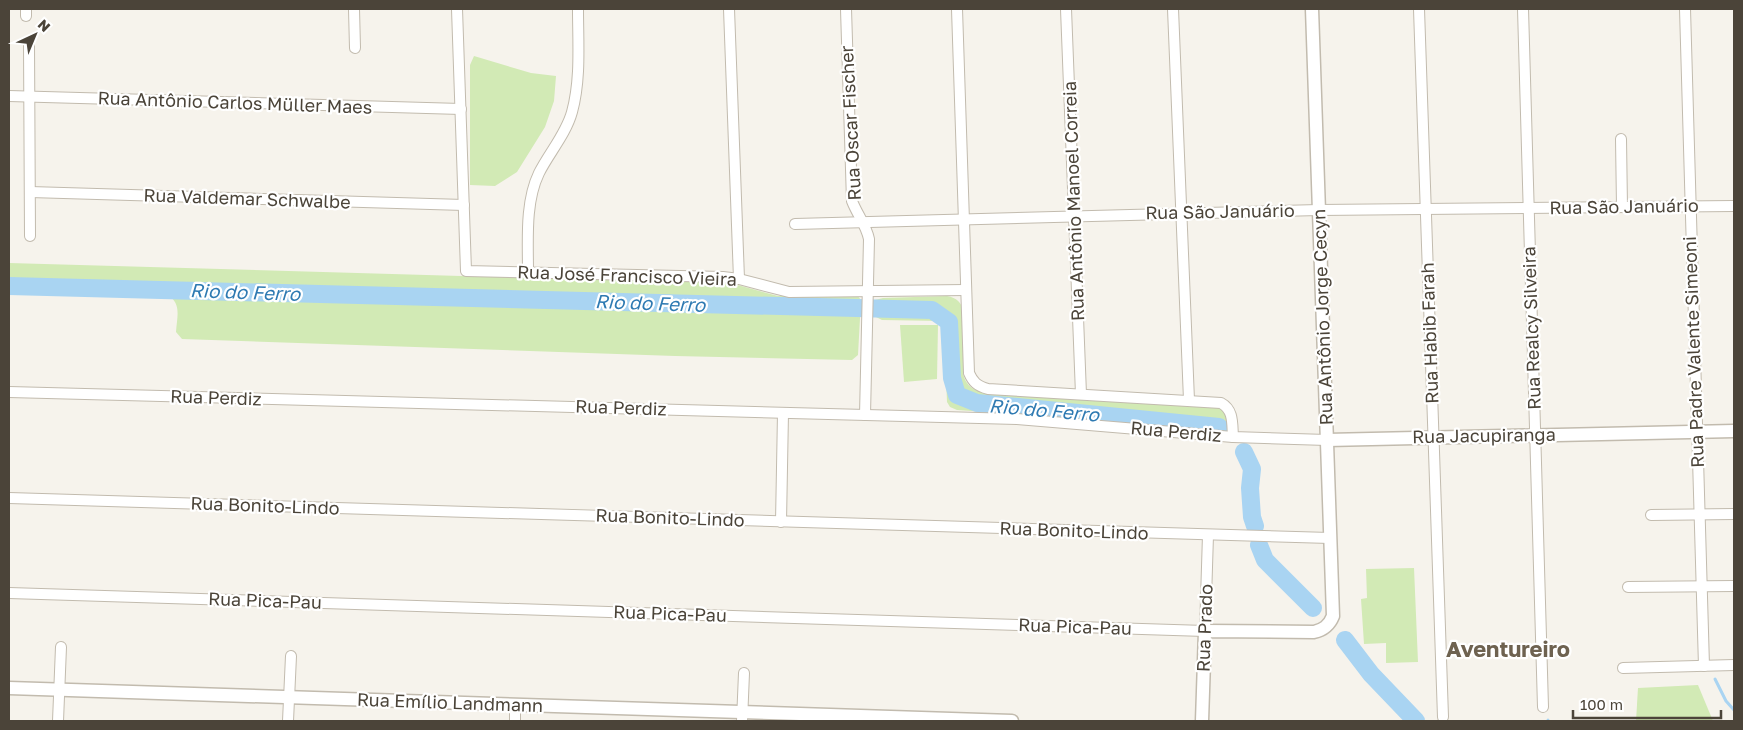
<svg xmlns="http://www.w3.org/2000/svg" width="1743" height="730" font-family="'Golos Text',sans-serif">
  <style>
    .green { fill: #d2eab5 }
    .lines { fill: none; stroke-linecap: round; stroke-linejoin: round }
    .stream { stroke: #a9d4f2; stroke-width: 3 }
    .river { stroke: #a9d4f2; stroke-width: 18 }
    .minor-casing { stroke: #c2bbae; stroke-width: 12 }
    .tertiary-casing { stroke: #c2bbae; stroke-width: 15 }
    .minor { stroke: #fff; stroke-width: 10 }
    .tertiary { stroke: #fff; stroke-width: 12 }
    .labels { text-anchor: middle; stroke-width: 4.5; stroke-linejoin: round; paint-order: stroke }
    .street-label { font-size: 18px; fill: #4b4439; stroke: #fff }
    .water-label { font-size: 19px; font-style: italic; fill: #2e7ab2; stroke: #fff }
    .district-label { font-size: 22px; font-weight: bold; fill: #6e6250; stroke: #fff }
  </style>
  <rect width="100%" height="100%" fill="#f6f3ec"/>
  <!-- green -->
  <g class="green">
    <path d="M 474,56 L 531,73 L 556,76 L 554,101 L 545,127 L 517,172 L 495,186 L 470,185 L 470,65 Z"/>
    <path d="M 9,263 L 461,276 L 723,281 L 778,296 L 857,295 L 861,300 L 858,355 L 852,360 L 675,356 L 182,339 L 176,332 C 177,316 182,304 167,294 L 9,289 Z"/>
    <path d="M 947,296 C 957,298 961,302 964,312 L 963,374 C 966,384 970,388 980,392 L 1221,407 L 1227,413 L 1228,426 L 1224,429 L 957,410 L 950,407 L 947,402 L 944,323 L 941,321 L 882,320 L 874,316 L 872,308 L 875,300 L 883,298 Z"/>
    <path d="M 900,325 L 938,325 L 937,379 L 904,382 Z"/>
    <path d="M 1414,568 L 1418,662 L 1386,663 L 1386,643 L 1364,644 L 1361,599 L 1367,598 L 1366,569 Z"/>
    <path d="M 1698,685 L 1713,721 L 1636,721 L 1638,688 Z"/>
  </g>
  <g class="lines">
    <!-- stream -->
    <g class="stream">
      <path d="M 1715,679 L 1726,701 L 1734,710"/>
      <path d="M 1548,721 L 1548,720"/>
    </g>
    <!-- river -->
    <g class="river">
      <path d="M 9,286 L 932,310 L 949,322 L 952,378 L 957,395 L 977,403 L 1219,427"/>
      <path d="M 1244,452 L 1252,469 L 1250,488 L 1252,517 L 1255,526"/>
      <path d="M 1259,545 L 1265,560 L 1313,608"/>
      <path d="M 1345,640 L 1371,674 L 1416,721"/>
    </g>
    <!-- minor casing -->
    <g class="minor-casing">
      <g id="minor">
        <path d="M 354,9 L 355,48"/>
        <path d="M 457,9 L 466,271 L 723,277 L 739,279 L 789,292 L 966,290"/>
        <path d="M 729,9 L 739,279"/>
        <path d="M 846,9 L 852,201 C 857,214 866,225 869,239 L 865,415"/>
        <path d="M 957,9 L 969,373 C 973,382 977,386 988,389 L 1221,403 C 1234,410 1232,424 1233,437"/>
        <path d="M 1066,9 L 1081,394"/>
        <path d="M 1173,9 L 1189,400"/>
        <path d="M 1419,9 L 1443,717"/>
        <path d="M 1523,9 L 1543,707"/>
        <path d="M 1685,9 L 1704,666"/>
        <path d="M 26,16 L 26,9"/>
        <path d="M 29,44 L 30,236"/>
        <path d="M 9,96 L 461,109"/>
        <path d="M 1621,139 L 1622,207"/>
        <path d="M 30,192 L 464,205"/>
        <path d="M 795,224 L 1319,210 L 1734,206"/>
        <path d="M 528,272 C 528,240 525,202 539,173 C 549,153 566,134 572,112 C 581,79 578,43 578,9"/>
        <path d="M 9,392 L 1017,419 L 1233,437 L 1327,440"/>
        <path d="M 9,498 L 1330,538"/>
        <path d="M 1651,515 L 1734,514"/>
        <path d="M 781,522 L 783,413"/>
        <path d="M 1628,587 L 1734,586"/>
        <path d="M 9,593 L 1205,631 L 1208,535"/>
        <path d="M 1623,668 L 1734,665"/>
        <path d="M 58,721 L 61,647"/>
        <path d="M 288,721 L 291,656"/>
        <path d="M 515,721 L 515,705"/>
        <path d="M 742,721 L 744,673"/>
      </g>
    </g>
    <!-- tertiary casing -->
    <g class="tertiary-casing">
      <g id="tertiary">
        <path d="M 1327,440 L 1734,431"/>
        <path d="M 9,688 L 1012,721"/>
        <path d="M 1202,721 L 1205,631 L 1314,632 C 1323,630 1329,626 1333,616 L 1312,9"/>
      </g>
    </g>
    <!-- minor -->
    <use href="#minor" class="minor"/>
    <!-- tertiary -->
    <use href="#tertiary" class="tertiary"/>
  </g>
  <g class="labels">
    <!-- street labels -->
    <g class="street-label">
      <text transform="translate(235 103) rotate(2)" y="6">Rua Antônio Carlos Müller Maes</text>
      <text transform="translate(851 123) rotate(-93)" y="6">Rua Oscar Fischer</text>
      <text transform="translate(247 199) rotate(2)" y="6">Rua Valdemar Schwalbe</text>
      <text transform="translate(1074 201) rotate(-92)" y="6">Rua Antônio Manoel Correia</text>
      <text transform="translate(1624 207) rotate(-1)" y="6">Rua São Januário</text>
      <text transform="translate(1220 212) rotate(-1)" y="6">Rua São Januário</text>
      <text transform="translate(627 276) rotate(2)" y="6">Rua José Francisco Vieira</text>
      <text transform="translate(1323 317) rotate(-92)" y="6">Rua Antônio Jorge Cecyn</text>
      <text transform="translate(1532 328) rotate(-92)" y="6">Rua Realcy Silveira</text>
      <text transform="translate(1430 333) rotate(-92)" y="6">Rua Habib Farah</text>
      <text transform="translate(1694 352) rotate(-92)" y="6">Rua Padre Valente Simeoni</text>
      <text transform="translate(216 398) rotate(2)" y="6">Rua Perdiz</text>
      <text transform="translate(621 408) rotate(2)" y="6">Rua Perdiz</text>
      <text transform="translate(1176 432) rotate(5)" y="6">Rua Perdiz</text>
      <text transform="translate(1484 436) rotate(-1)" y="6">Rua Jacupiranga</text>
      <text transform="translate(265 506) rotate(2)" y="6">Rua Bonito-Lindo</text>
      <text transform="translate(670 518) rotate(2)" y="6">Rua Bonito-Lindo</text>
      <text transform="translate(1074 531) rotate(2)" y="6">Rua Bonito-Lindo</text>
      <text transform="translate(265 601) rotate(2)" y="6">Rua Pica-Pau</text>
      <text transform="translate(670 614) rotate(2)" y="6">Rua Pica-Pau</text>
      <text transform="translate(1075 627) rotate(2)" y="6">Rua Pica-Pau</text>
      <text transform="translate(1205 628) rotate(-88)" y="6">Rua Prado</text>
      <text transform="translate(450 703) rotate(2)" y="6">Rua Emílio Landmann</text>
    </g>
    <!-- water labels -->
    <g class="water-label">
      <text transform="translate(245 292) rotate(2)" y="7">Rio do Ferro</text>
      <text transform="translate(650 303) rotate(2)" y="7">Rio do Ferro</text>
      <text transform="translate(1044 410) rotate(5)" y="7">Rio do Ferro</text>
    </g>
    <!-- district labels -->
    <g class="district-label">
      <text x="1508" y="657">Aventureiro</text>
    </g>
  </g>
  <!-- border -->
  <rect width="1743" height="730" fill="none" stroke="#4b4439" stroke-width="20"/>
  <!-- north arrow -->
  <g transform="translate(35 35) rotate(44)" stroke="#ffffff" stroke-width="4" paint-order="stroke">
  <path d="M0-4L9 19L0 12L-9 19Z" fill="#4b4439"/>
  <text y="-8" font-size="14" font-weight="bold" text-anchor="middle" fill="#4b4439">N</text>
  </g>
  <!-- scale -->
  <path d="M1573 710v8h148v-8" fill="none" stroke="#4b4439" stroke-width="2.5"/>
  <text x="1580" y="710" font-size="15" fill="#4b4439" stroke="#ffffff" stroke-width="4" paint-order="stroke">100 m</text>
</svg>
